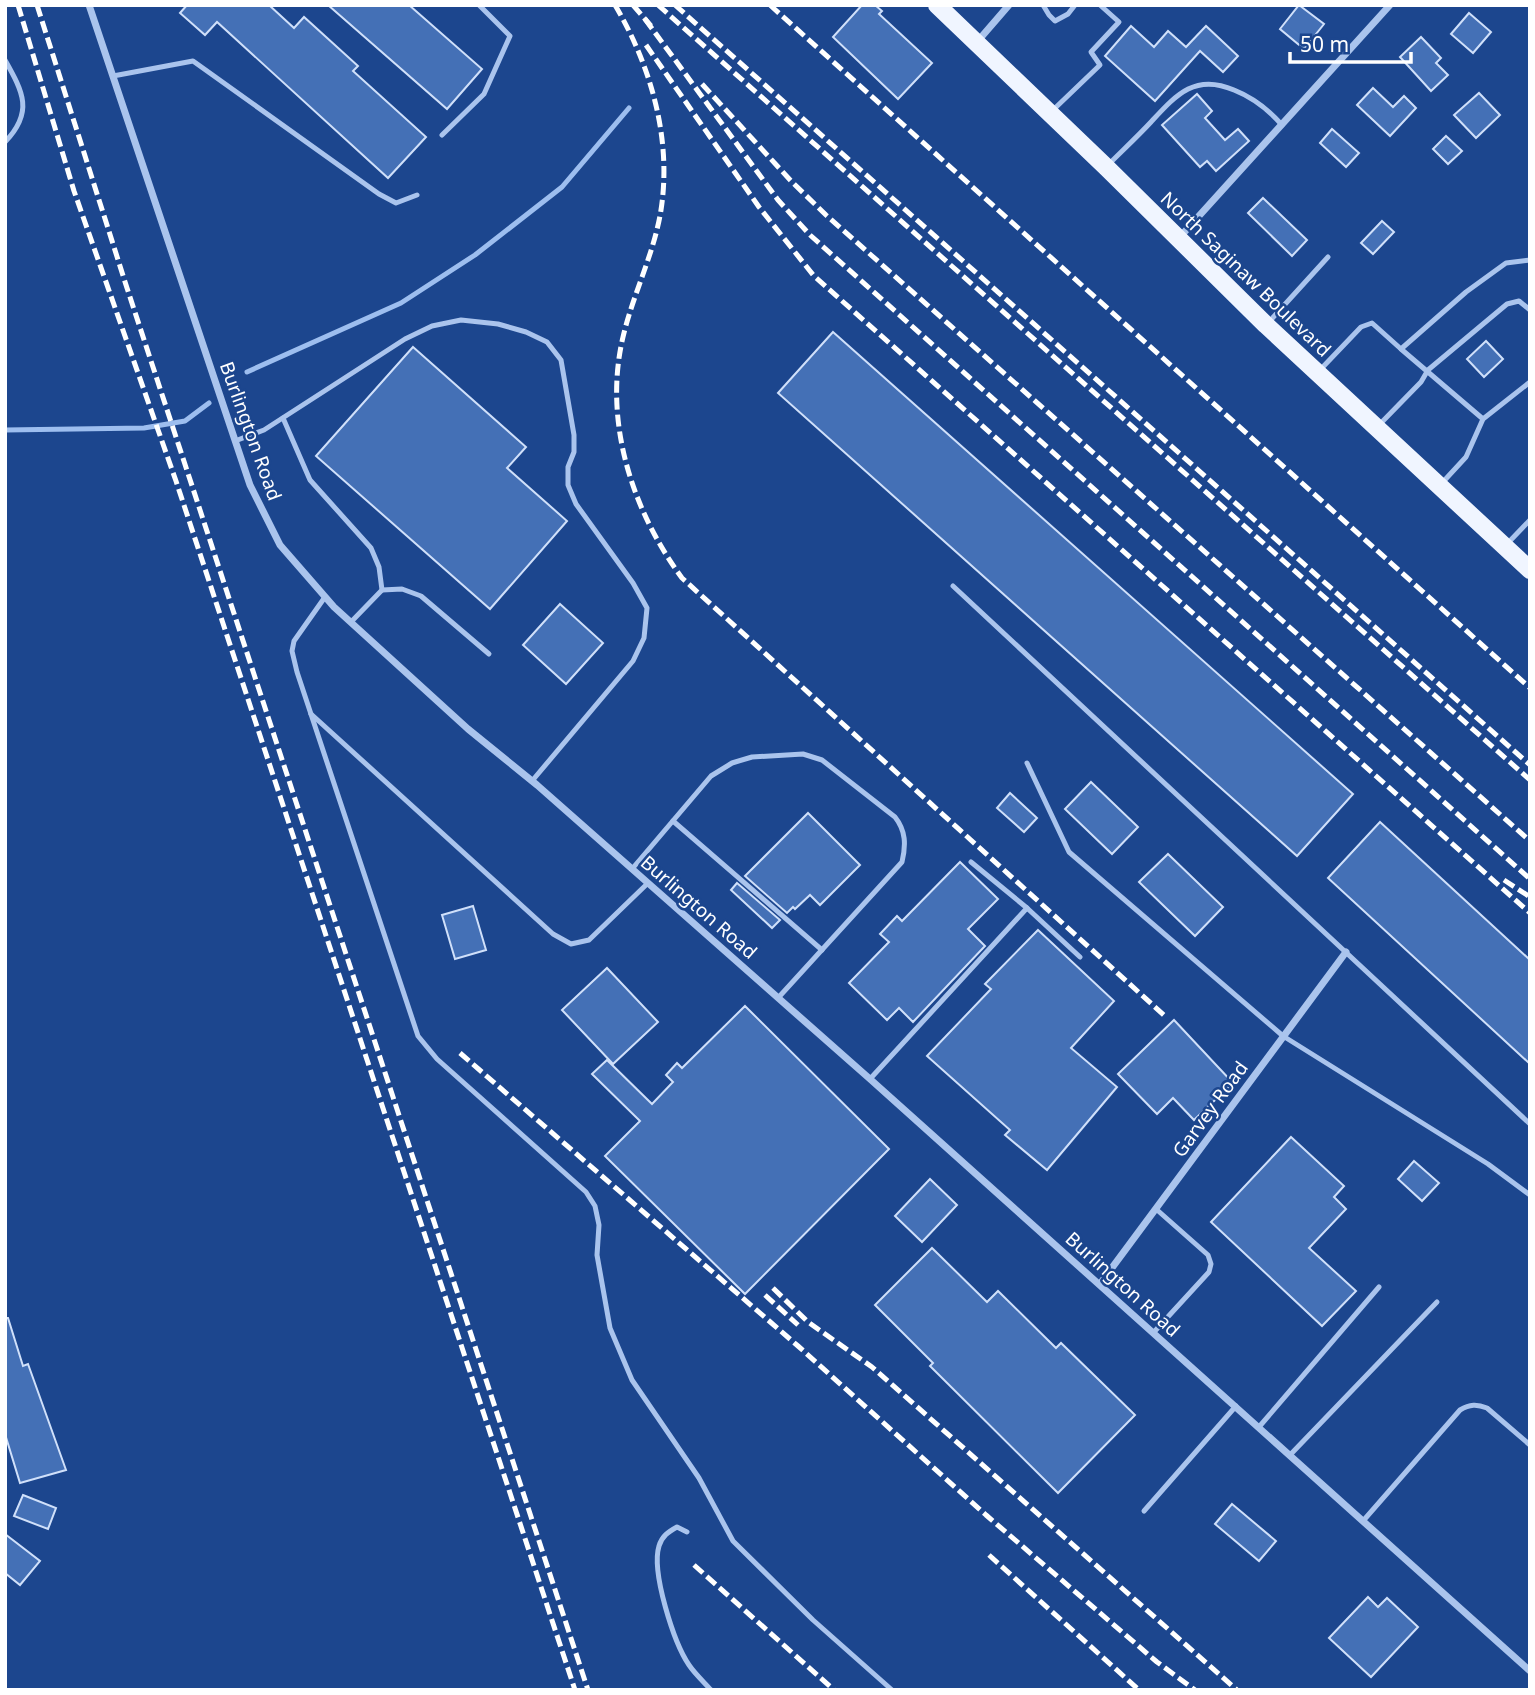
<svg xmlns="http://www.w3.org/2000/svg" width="1535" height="1695" font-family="'Noto Sans',sans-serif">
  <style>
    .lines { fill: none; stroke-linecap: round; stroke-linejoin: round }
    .stream { stroke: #9dbeef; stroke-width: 5 }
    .building { fill: #4470b6; stroke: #d0e0fa; stroke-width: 2 }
    .lane { stroke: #aac4ed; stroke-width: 5 }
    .street { stroke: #aac4ed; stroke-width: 7 }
    .primary { stroke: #f0f5ff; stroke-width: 18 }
    .rail { stroke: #fff; stroke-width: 5; stroke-dasharray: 12 5; stroke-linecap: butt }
    .labels { text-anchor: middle; stroke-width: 5; stroke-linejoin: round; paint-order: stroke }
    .street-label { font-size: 19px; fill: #fff; stroke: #1c468e }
  </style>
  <rect width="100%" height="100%" fill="#1c468e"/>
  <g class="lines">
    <!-- stream -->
    <g class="stream">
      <path d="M 247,372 L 401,303 L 475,255 L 562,187 L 629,108"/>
      <path d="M 5,430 L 144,428 L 185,421 L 209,403"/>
    </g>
  </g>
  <!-- building -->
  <g class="building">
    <path d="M 187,5 L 269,5 L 294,28 L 304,17 L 358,66 L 353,71 L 426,137 L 388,178 L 217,22 L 205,35 L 180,13 Z"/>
    <path d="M 328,5 L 409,5 L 482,69 L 447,109 Z"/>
    <path d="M 862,5 L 875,5 L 882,11 L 879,14 L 932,63 L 898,99 L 833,37 Z"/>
    <path d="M 1299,5 L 1324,24 L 1304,49 L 1280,29 Z"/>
    <path d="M 1469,13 L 1491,32 L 1473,53 L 1451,34 Z"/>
    <path d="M 1131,26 L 1154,47 L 1168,31 L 1186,47 L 1206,26 L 1238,56 L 1223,72 L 1200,51 L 1155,101 L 1105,56 Z"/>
    <path d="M 1421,37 L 1441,58 L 1436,63 L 1448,75 L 1431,91 L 1400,57 Z"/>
    <path d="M 1373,88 L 1393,107 L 1404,96 L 1416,108 L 1390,136 L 1357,105 Z"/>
    <path d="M 1479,93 L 1500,115 L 1476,138 L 1454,115 Z"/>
    <path d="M 1197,94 L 1212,111 L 1205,118 L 1225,140 L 1238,129 L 1249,141 L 1216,171 L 1207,161 L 1200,167 L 1162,125 Z"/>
    <path d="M 1332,129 L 1359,153 L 1346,167 L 1320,143 Z"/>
    <path d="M 1446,136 L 1462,151 L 1448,164 L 1433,149 Z"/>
    <path d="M 1263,198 L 1307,240 L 1292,256 L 1248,213 Z"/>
    <path d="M 1382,221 L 1394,232 L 1373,254 L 1361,243 Z"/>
    <path d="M 833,332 L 1353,794 L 1297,856 L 778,393 Z"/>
    <path d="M 1486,341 L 1503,359 L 1484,377 L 1467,359 Z"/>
    <path d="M 413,347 L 526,447 L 507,468 L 567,521 L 490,609 L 316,456 Z"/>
    <path d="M 560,604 L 603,643 L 566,684 L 523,645 Z"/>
    <path d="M 1091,782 L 1138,827 L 1112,854 L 1065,809 Z"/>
    <path d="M 1010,793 L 1037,818 L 1024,832 L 997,808 Z"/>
    <path d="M 808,813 L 860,865 L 820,905 L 810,895 L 795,909 L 793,907 L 787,913 L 745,876 Z"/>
    <path d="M 1380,822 L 1530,960 L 1530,1064 L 1328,878 Z"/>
    <path d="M 1168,854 L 1223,907 L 1195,936 L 1139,882 Z"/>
    <path d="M 960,862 L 998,899 L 968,929 L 985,946 L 913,1022 L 899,1008 L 887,1020 L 849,983 L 889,942 L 880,934 L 897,916 L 902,921 Z"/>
    <path d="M 737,883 L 780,920 L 772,928 L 731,890 Z"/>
    <path d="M 473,906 L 486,950 L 455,959 L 442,915 Z"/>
    <path d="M 1038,930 L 1114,1001 L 1071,1048 L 1117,1087 L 1047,1170 L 1005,1135 L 1010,1130 L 927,1056 L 991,989 L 985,984 Z"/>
    <path d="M 607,968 L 658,1022 L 613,1064 L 562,1010 Z"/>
    <path d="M 745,1006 L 889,1149 L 745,1294 L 605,1156 L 640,1121 L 592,1074 L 607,1060 L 652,1104 L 673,1082 L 666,1075 L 677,1063 L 682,1068 Z"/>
    <path d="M 1174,1020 L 1233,1083 L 1194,1120 L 1173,1098 L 1157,1114 L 1118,1074 Z"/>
    <path d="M 1291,1137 L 1344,1186 L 1334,1197 L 1346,1209 L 1309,1248 L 1356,1291 L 1322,1326 L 1211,1222 Z"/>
    <path d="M 1414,1161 L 1439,1183 L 1422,1201 L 1398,1179 Z"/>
    <path d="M 930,1179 L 957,1205 L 922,1242 L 895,1216 Z"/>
    <path d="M 932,1248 L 987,1302 L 998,1291 L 1056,1348 L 1061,1343 L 1135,1415 L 1058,1493 L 930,1366 L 933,1363 L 875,1305 Z"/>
    <path d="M 5,1318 L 8,1318 L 23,1366 L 28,1364 L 66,1470 L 20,1483 L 5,1434 Z"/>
    <path d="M 23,1495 L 56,1508 L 48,1529 L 14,1516 Z"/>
    <path d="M 1232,1504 L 1276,1541 L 1259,1561 L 1215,1524 Z"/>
    <path d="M 5,1534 L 40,1561 L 20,1585 L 5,1573 Z"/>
    <path d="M 1368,1597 L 1378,1607 L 1387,1598 L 1418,1627 L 1371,1677 L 1329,1638 Z"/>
  </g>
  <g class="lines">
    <!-- lane -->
    <g class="lane">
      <path d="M 1043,5 L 1049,15 L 1055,21 L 1068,14 L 1075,5"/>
      <path d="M 5,60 C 23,92 34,112 5,142"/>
      <path d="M 113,76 L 193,61 L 379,194 L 396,203 L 417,195"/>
      <path d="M 1052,111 L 1100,65 L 1091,52 L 1119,22 L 1100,5"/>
      <path d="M 442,135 L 484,94 L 510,36 L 479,5"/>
      <path d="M 1109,164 C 1123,150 1138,136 1151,122 C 1176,95 1195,73 1234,90 C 1254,98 1268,109 1282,125"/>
      <path d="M 1268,323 L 1328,257"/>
      <path d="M 1401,349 L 1483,419"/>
      <path d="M 1319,371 L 1361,327 L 1372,323 L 1401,349 L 1466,292 L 1506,263 L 1530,260"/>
      <path d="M 283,418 L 310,480 L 371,548 L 379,567 L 382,590 L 351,622"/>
      <path d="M 1379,425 L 1421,382 L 1428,370 L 1507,304 L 1519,301 L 1530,310"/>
      <path d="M 235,441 L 264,430 L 405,339 L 432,326 L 461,320 L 498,324 L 526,332 L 547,342 L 561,360 L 574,435 L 574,452 L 568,467 L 568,485 L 576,504 L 633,583 L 647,608 L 644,638 L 633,661 L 532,781"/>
      <path d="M 1442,483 L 1466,457 L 1483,419 L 1530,382"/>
      <path d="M 1506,545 L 1530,520"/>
      <path d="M 953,586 L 1530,1124"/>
      <path d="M 382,590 L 402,589 L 421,596 L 489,654"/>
      <path d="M 325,597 L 294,641 L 292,651 L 297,672 L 418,1036 L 437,1059 L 586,1192 L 595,1206 L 599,1225 L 597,1255 L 610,1328 L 632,1380 L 699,1478 L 733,1541 L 813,1620 L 892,1690"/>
      <path d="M 311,714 L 553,934 L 571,944 L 589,940 L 648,883"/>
      <path d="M 1027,763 L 1069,852 L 1283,1036 L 1488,1164 L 1530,1195"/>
      <path d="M 673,821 L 822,950"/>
      <path d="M 971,862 L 1027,908"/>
      <path d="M 632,869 L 711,776 L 732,763 L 752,757 L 803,754 L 822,760 L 895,817 C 906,831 906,845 902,862 L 778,998"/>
      <path d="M 870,1079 L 1027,908 L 1080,957"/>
      <path d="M 1154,1332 L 1209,1272 L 1211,1264 L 1208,1255 L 1156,1209"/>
      <path d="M 1259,1427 L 1379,1287"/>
      <path d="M 1290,1455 L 1437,1302"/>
      <path d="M 1144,1511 L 1236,1406"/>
      <path d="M 1363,1521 L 1460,1410 C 1470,1404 1477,1404 1487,1408 L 1530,1445"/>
      <path d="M 687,1532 L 677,1527 C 668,1532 662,1536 659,1546 C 651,1572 674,1643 689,1665 C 695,1674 704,1682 711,1690"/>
    </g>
    <!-- street -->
    <g class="street">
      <path d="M 89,5 L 250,485 L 280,545 L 334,607 L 468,729 L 537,785 L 870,1079 L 1530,1671"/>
      <path d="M 977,42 L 1009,5"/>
      <path d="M 1179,238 L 1390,5"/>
      <path d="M 1100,1284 L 1346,952"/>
    </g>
    <!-- primary -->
    <path class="primary" d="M 937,5 L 1106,167 L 1266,325 L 1530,570"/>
    <!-- rail -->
    <g class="rail">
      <path d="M 18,5 L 74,191 L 176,481 L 575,1690"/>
      <path d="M 37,5 L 127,288 L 588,1690"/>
      <path d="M 615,5 C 651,66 672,139 661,210 C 654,254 633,294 623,337 C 603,421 632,510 682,578 L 1166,1017"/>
      <path d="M 633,5 L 651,26"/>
      <path d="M 658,5 L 1530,780"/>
      <path d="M 675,5 L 1530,765"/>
      <path d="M 770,5 L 1530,688"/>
      <path d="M 645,19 L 778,200 L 810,235 L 1530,879"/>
      <path d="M 646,45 L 759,207 L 814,276 L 1530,913"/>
      <path d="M 702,84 L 792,182 L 826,215 L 1530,841"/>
      <path d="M 1504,880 L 1530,897"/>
      <path d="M 460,1053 L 798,1346 L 986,1515 L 1157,1662 L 1195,1690"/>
      <path d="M 773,1288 L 808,1322 L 872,1367 L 1237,1690"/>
      <path d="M 765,1295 L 798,1325"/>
      <path d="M 989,1555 L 1139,1690"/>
      <path d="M 694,1565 L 834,1690"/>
    </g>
  </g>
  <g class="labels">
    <!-- street labels -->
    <g class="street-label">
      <text transform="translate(1246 274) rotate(44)" y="7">North Saginaw Boulevard</text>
      <text transform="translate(251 431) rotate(70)" y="7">Burlington Road</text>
      <text transform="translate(699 907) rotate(41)" y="7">Burlington Road</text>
      <text transform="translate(1210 1109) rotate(-54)" y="7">Garvey Road</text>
      <text transform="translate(1123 1284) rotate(42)" y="7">Burlington Road</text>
    </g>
  </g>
  <!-- border -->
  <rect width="1535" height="1695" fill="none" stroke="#ffffff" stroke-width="14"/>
  <!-- scale -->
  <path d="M1290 52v10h121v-10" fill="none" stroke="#ffffff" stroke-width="3.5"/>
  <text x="1300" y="52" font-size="21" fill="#ffffff" stroke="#1c468e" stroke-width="5" paint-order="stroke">50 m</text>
</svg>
